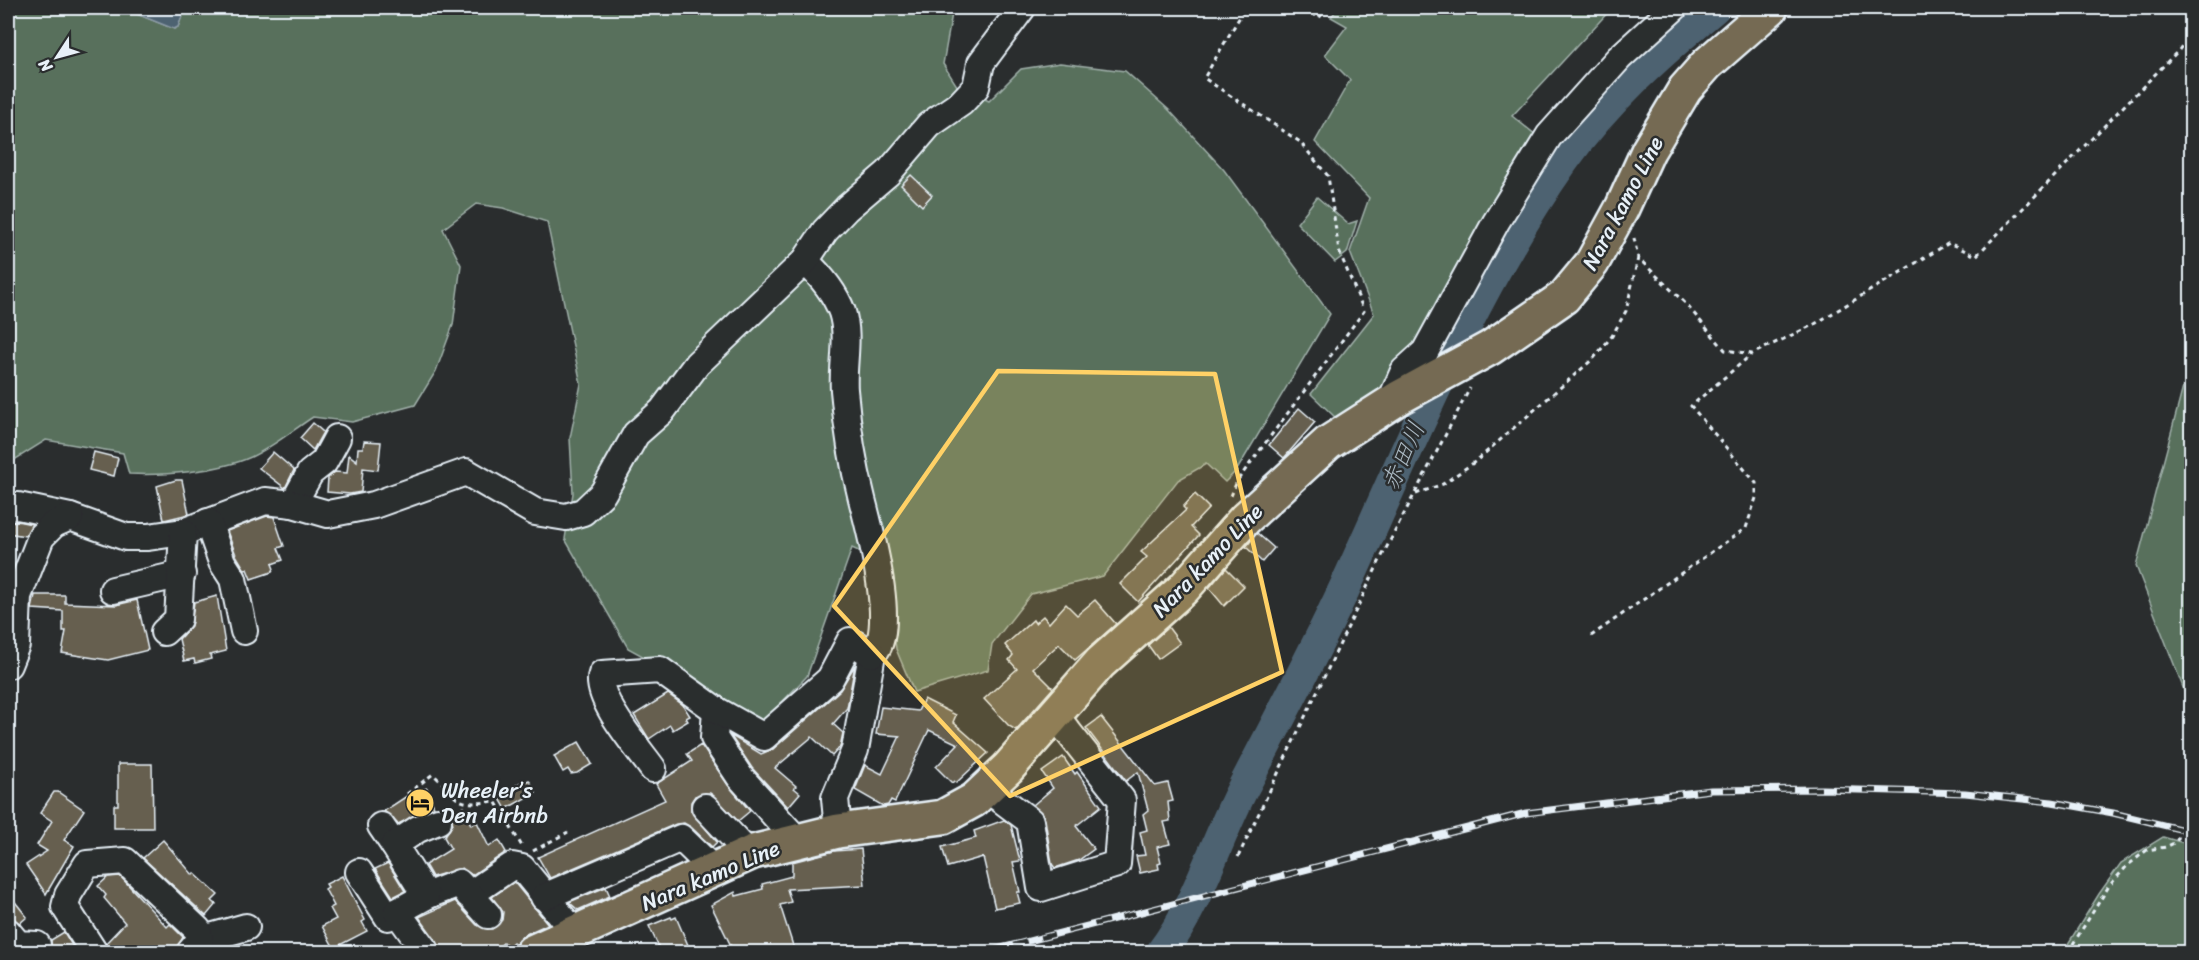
<svg xmlns="http://www.w3.org/2000/svg" width="2199" height="960" font-family="Sriracha,'Klee One',sans-serif">
  <style>
    .green { fill: #58705c; stroke: #a0b0aa; stroke-width: 1.5 }
    .water { fill: #4e6271; stroke: #8c9ba7; stroke-width: 1.5 }
    .lines { fill: none; stroke-linecap: round; stroke-linejoin: round }
    .river { stroke: #4e6271; stroke-width: 32 }
    .building { fill: #665f4f; stroke: #e8f1f8; stroke-width: 1.5 }
    .minor-casing { stroke: #e8f1f8; stroke-width: 30 }
    .major-casing { stroke: #e8f1f8; stroke-width: 38 }
    .path { stroke: #e8f1f8; stroke-width: 3; stroke-dasharray: 4.5 4.5; stroke-linecap: butt }
    .minor { stroke: #2a2d2e; stroke-width: 26 }
    .major { stroke: #746b52; stroke-width: 33 }
    .rail-casing { stroke: #e8f1f8; stroke-width: 7 }
    .rail { stroke: #2a2d2e; stroke-width: 4.5; stroke-dasharray: 14; stroke-linecap: butt }
    .marked { fill: #ffd166; fill-opacity: 0.2; stroke: #ffd166; stroke-width: 4.5; stroke-linejoin: round }
    .labels { text-anchor: middle; stroke-width: 5; stroke-linejoin: round; paint-order: stroke }
    .street-label { font-size: 22px; fill: #e8f1f8; stroke: #2a2d2e }
    .poi-label { font-size: 22px; fill: #e8f1f8; stroke: #2a2d2e; text-anchor: start }
    .water-label { font-size: 24px; font-style: italic; fill: #aab8c2; stroke: #2a2d2e }
  </style>
  <rect width="100%" height="100%" fill="#2a2d2e"/>
  <filter id="ink" filterUnits="userSpaceOnUse"><feTurbulence type="fractalNoise" baseFrequency=".0167" numOctaves="2"/><feDisplacementMap in="SourceGraphic" scale="12" xChannelSelector="R" yChannelSelector="G"/><feConvolveMatrix kernelMatrix="1 2 1 2 8 2 1 2 1" color-interpolation-filters="sRGB"/></filter>
  <g filter="url(#ink)">
    <!-- green -->
    <g class="green">
      <path d="M 8,8 L 122,8 L 174,29 L 178,27 L 185,8 L 953,8 L 943,64 L 957,86 L 967,90 L 570,512 L 573,493 L 570,438 L 581,384 L 547,222 L 503,208 L 476,204 L 443,229 L 461,265 L 453,325 L 436,371 L 415,405 L 352,422 L 313,417 C 293,430 273,447 251,457 C 220,471 163,476 129,474 L 123,453 L 46,440 L 8,464 Z"/>
      <path d="M 1338,8 L 1612,8 L 1512,116 L 1546,143 L 1416,372 L 1337,419 L 1311,394 L 1374,314 L 1350,252 L 1369,198 L 1315,142 L 1350,80 L 1325,55 L 1347,26 L 1331,17 Z"/>
      <path d="M 1060,63 L 1125,71 L 1169,110 L 1224,170 L 1330,314 L 1237,470 L 1225,482 L 1206,464 L 1178,480 L 1103,576 L 1031,594 L 992,644 L 988,670 L 914,692 L 896,649 L 885,563 L 852,548 L 807,676 L 763,722 L 628,648 L 565,539 L 568,520 L 624,468 L 701,368 L 976,95 L 989,101 L 1021,69 Z"/>
      <path d="M 1317,197 L 1348,224 L 1357,221 L 1347,253 L 1335,262 L 1297,223 Z"/>
      <path d="M 2191,357 L 2191,708 L 2136,566 Z"/>
      <path d="M 2163,837 L 2191,845 L 2191,952 L 2063,952 L 2099,894 L 2121,863 Z"/>
    </g>
    <!-- water -->
    <path class="water" d="M 122,8 L 185,8 L 178,27 L 174,29 Z"/>
    <g class="lines">
      <!-- river -->
      <path class="river" d="M 1162,952 C 1197,906 1216,840 1243,788 C 1278,721 1314,654 1346,585 C 1412,441 1471,292 1563,161 C 1605,102 1659,54 1714,8"/>
    </g>
    <!-- building -->
    <g class="building">
      <path d="M 911,175 L 932,195 L 922,206 L 901,185 Z"/>
      <path d="M 1299,408 L 1315,422 L 1284,458 L 1269,445 Z"/>
      <path d="M 313,423 L 323,432 L 313,450 L 300,438 Z"/>
      <path d="M 364,441 L 381,442 L 378,470 L 363,468 L 361,492 L 350,494 L 327,492 L 328,478 L 335,472 L 347,473 L 349,455 L 357,461 L 358,448 L 363,448 Z"/>
      <path d="M 94,452 L 118,458 L 114,476 L 89,470 Z"/>
      <path d="M 273,452 L 294,470 L 285,488 L 259,468 Z"/>
      <path d="M 176,480 L 182,480 L 189,514 L 164,520 L 157,486 Z"/>
      <path d="M 1195,494 L 1209,508 L 1191,527 L 1199,535 L 1138,602 L 1120,584 L 1147,557 L 1141,552 L 1186,510 L 1183,507 Z"/>
      <path d="M 267,516 L 274,517 L 284,546 L 278,548 L 283,560 L 272,564 L 274,569 L 272,572 L 251,579 L 247,569 L 245,570 L 236,555 L 227,531 Z"/>
      <path d="M 17,521 L 32,524 L 25,536 L 8,533 L 8,522 Z"/>
      <path d="M 1257,533 L 1274,548 L 1262,562 L 1246,547 Z"/>
      <path d="M 1226,568 L 1244,586 L 1224,606 L 1209,588 Z"/>
      <path d="M 35,595 L 65,595 L 65,603 L 116,605 L 137,600 L 148,650 L 108,660 L 62,653 L 66,631 L 63,631 L 63,611 L 32,609 Z"/>
      <path d="M 217,596 L 226,651 L 210,655 L 211,659 L 195,663 L 194,659 L 184,661 L 179,639 L 191,626 L 194,602 Z"/>
      <path d="M 1095,600 L 1116,624 L 1075,660 L 1059,644 L 1033,668 L 1053,688 L 1016,730 L 1009,726 L 984,699 L 1017,669 L 1009,660 L 1013,655 L 1005,645 L 1033,620 L 1035,623 L 1043,616 L 1049,623 L 1066,604 L 1077,615 Z"/>
      <path d="M 1168,627 L 1180,643 L 1158,659 L 1148,645 Z"/>
      <path d="M 855,665 L 847,708 L 833,724 L 843,733 L 840,747 L 832,756 L 812,737 L 775,768 L 796,786 L 794,788 L 800,793 L 788,807 L 752,768 L 730,735 L 761,754 L 773,749 L 840,690 Z"/>
      <path d="M 668,694 L 683,705 L 690,716 L 686,718 L 688,721 L 673,730 L 670,725 L 649,739 L 634,715 Z"/>
      <path d="M 924,699 L 956,715 L 953,722 L 988,753 L 956,783 L 954,781 L 952,783 L 936,767 L 958,744 L 929,730 L 895,802 L 891,800 L 888,805 L 883,806 L 855,790 L 865,765 L 882,774 L 900,736 L 876,734 L 881,707 L 918,711 Z"/>
      <path d="M 1101,717 L 1155,786 L 1168,783 L 1173,801 L 1168,802 L 1170,821 L 1164,822 L 1170,844 L 1157,847 L 1161,863 L 1158,864 L 1159,869 L 1140,873 L 1136,856 L 1145,855 L 1140,832 L 1147,830 L 1143,814 L 1148,810 L 1138,772 L 1126,781 L 1086,728 Z"/>
      <path d="M 579,742 L 592,764 L 577,773 L 571,774 L 568,769 L 563,772 L 554,756 Z"/>
      <path d="M 701,745 L 728,785 L 750,811 L 738,821 L 710,793 L 695,796 L 691,802 L 691,811 L 717,842 L 712,847 L 691,827 L 684,823 L 676,824 L 550,878 L 538,857 L 665,800 L 656,784 L 692,761 L 687,754 Z"/>
      <path d="M 1063,757 L 1075,774 L 1077,772 L 1101,806 L 1076,826 L 1094,849 L 1079,860 L 1055,868 L 1052,864 L 1045,819 L 1033,805 L 1053,788 L 1042,772 Z"/>
      <path d="M 118,764 L 152,764 L 153,828 L 114,828 L 114,805 L 118,805 Z"/>
      <path d="M 529,780 L 536,792 L 506,809 L 499,797 L 522,781 L 523,783 Z"/>
      <path d="M 427,788 L 434,807 L 398,824 L 384,811 L 407,796 Z"/>
      <path d="M 54,792 L 58,792 L 84,810 L 64,840 L 74,846 L 46,894 L 26,865 L 47,851 L 37,845 L 52,821 L 40,813 Z"/>
      <path d="M 463,807 L 471,825 L 477,822 L 489,847 L 499,840 L 506,852 L 472,875 L 462,868 L 432,877 L 425,865 L 451,849 L 444,837 L 453,824 L 450,813 Z"/>
      <path d="M 1004,820 L 1011,825 L 1020,861 L 1013,862 L 1020,892 L 1017,892 L 1020,903 L 995,908 L 983,857 L 948,867 L 942,847 L 976,838 L 974,831 Z"/>
      <path d="M 163,840 L 193,875 L 194,873 L 218,895 L 212,901 L 216,904 L 206,916 L 143,858 Z"/>
      <path d="M 861,849 L 865,885 L 787,889 L 791,902 L 780,905 L 795,952 L 734,952 L 711,905 L 735,892 L 736,896 L 763,889 L 762,884 L 792,876 L 792,862 L 834,851 Z"/>
      <path d="M 388,863 L 405,891 L 393,897 L 375,869 Z"/>
      <path d="M 120,876 L 167,927 L 170,924 L 183,937 L 175,952 L 109,952 L 106,943 L 125,923 L 104,898 L 106,895 L 98,886 L 108,877 Z"/>
      <path d="M 342,876 L 365,920 L 362,922 L 367,931 L 334,948 L 322,926 L 336,919 L 330,908 L 334,906 L 325,889 L 328,887 L 326,884 Z"/>
      <path d="M 514,882 L 548,924 L 524,935 L 515,944 L 513,942 L 508,947 L 504,942 L 493,952 L 441,952 L 438,943 L 419,917 L 455,901 L 477,925 L 492,929 L 502,920 L 503,912 L 492,897 Z"/>
      <path d="M 606,887 L 610,896 L 578,910 L 569,902 Z"/>
      <path d="M 8,893 L 27,917 L 20,923 L 8,917 Z"/>
      <path d="M 671,917 L 672,919 L 676,917 L 691,952 L 661,952 L 649,926 Z"/>
      <path d="M 64,932 L 76,952 L 51,952 L 51,940 Z"/>
    </g>
    <g class="lines">
      <!-- minor casing -->
      <g class="minor-casing">
        <g id="minor">
          <path d="M 805,261 C 819,274 835,293 842,312 C 850,337 842,365 844,390 C 847,426 853,464 862,499 C 869,527 899,634 872,654 L 855,750 L 835,798 L 838,831"/>
          <path d="M 1390,403 L 1404,371 L 1425,352 L 1496,222 L 1549,136 L 1619,58 L 1674,8"/>
          <path d="M 293,504 L 310,473 L 324,462 L 337,438"/>
          <path d="M 8,507 L 18,506 L 70,517 L 126,537 L 148,537 L 183,532 L 265,501 L 293,504 L 328,514 L 374,505 L 466,472 L 535,512 L 566,517 L 583,512 L 603,493 L 636,434 L 662,411 L 697,364 L 805,261 L 825,231 L 847,208 L 888,173 L 929,125 L 961,103 L 976,87 L 981,63 L 1022,8"/>
          <path d="M 208,522 L 222,562 L 233,579 L 244,631"/>
          <path d="M 113,590 L 182,574"/>
          <path d="M 164,632 L 178,619 L 183,532"/>
          <path d="M 8,665 L 16,645 L 18,596 L 41,537 L 54,524 L 70,517"/>
          <path d="M 716,710 L 714,738 L 740,777 L 797,840"/>
          <path d="M 653,769 C 639,749 593,697 602,674 L 660,670 L 716,710 L 764,737 L 830,679 L 850,641 L 872,654"/>
          <path d="M 986,788 L 1030,821 L 1041,888 L 1117,864 L 1122,800 L 1054,714"/>
          <path d="M 705,807 L 749,854"/>
          <path d="M 381,826 L 394,845"/>
          <path d="M 359,872 L 388,917 L 397,912"/>
          <path d="M 469,895 L 512,866 L 522,868 L 575,933"/>
          <path d="M 426,896 L 459,883 L 488,915"/>
          <path d="M 544,897 L 681,838 L 714,870"/>
          <path d="M 8,932 L 18,944 L 37,945 L 36,952"/>
          <path d="M 200,940 L 246,927"/>
          <path d="M 94,952 L 65,907 L 68,895 L 87,864 L 125,861 L 198,930 L 200,940 L 190,952"/>
          <path d="M 426,952 L 397,912 L 426,896 L 394,845 L 418,829 L 438,821"/>
        </g>
      </g>
      <!-- major casing -->
      <g class="major-casing">
        <path id="major" d="M 532,952 L 753,852 L 838,831 L 943,817 L 974,800 L 1008,768 L 1100,663 L 1183,589 L 1245,519 L 1328,443 L 1400,397 L 1490,348 L 1564,297 L 1592,263 L 1622,208 L 1648,151 L 1685,89 L 1707,64 L 1771,8"/>
      </g>
      <!-- path -->
      <g class="path">
        <path d="M 1305,8 L 1319,18 L 1327,8"/>
        <path d="M 1634,238 L 1638,258 L 1685,303 L 1725,350 L 1752,354 L 1813,325 L 1949,243 L 1976,256 L 2179,50 L 2192,31"/>
        <path d="M 1416,494 L 1443,484 L 1476,461 L 1594,358 L 1612,336 L 1626,311 L 1638,258"/>
        <path d="M 1231,496 L 1237,481 L 1364,311 L 1339,251 L 1328,176 L 1300,142 L 1204,78 L 1245,8"/>
        <path d="M 1591,636 L 1746,528 L 1756,498 L 1756,483 L 1691,406 L 1752,354"/>
        <path d="M 407,794 L 433,774 C 460,800 454,807 495,801 L 523,848"/>
        <path d="M 533,851 L 568,832"/>
        <path d="M 1238,857 L 1380,560 L 1470,388"/>
        <path d="M 2068,952 L 2109,886 L 2127,866 L 2147,850 L 2166,847 L 2176,842 L 2192,812"/>
      </g>
      <!-- minor -->
      <use href="#minor" class="minor"/>
      <!-- major -->
      <use href="#major" class="major"/>
      <!-- rail casing -->
      <g class="rail-casing">
        <path id="rail" d="M 986,952 L 1526,813 L 1711,790 L 1822,789 L 1965,793 L 2052,802 L 2113,813 L 2192,832"/>
      </g>
      <!-- rail -->
      <use href="#rail" class="rail"/>
    </g>
  </g>
  <!-- marked area -->
  <path class="marked" d="M 998,371 L 1215,374 L 1282,672 L 1010,796 L 834,606 Z"/>
  <!-- icons -->
  <defs>
    <g id="hotel-disc" transform="scale(1.5)"><circle r="9.5" fill="#ffd166" stroke="#2a2d2e"/><path d="M-6-4.5h1.5V1H6V5H4.5V3h-9V5H-6ZM-4 0a1.8 1.8 0 1 1 3.6 0ZM.5 0V-2.5h3Q6-2.5 6 0Z" fill="#111"/></g>
  </defs>
  <g fill-rule="evenodd">
    <use href="#hotel-disc" x="420" y="803"/>
  </g>
  <g class="labels">
    <!-- street labels -->
    <g class="street-label">
      <text transform="translate(1622 203) rotate(-62)" y="8">Nara kamo Line</text>
      <text transform="translate(1207 560) rotate(-46)" y="8">Nara kamo Line</text>
      <text transform="translate(710 875) rotate(-23)" y="8">Nara kamo Line</text>
    </g>
    <!-- poi labels -->
    <g class="poi-label">
      <text x="441" y="798">Wheeler’s<tspan x="441" dy="25">Den Airbnb</tspan></text>
    </g>
    <!-- water labels -->
    <g class="water-label">
      <text transform="translate(1403 456) rotate(-66)" y="8">赤田川</text>
    </g>
  </g>
  <!-- margin -->
  <rect width="2199" height="960" fill="none" stroke="#2a2d2e" stroke-width="30"/>
  <rect x="15" y="15" width="2169" height="930" fill="none" stroke="#e8f1f8" stroke-width="2" filter="url(#ink)"/>
  <!-- north arrow -->
  <g transform="translate(57 57) rotate(234)" stroke="#2a2d2e" stroke-width="4.5" paint-order="stroke">
  <path d="M0-4.5L10 22L0 15L-10 22Z" fill="#e8f1f8"/>
  <text y="-9" font-size="16" font-weight="bold" text-anchor="middle" fill="#e8f1f8">N</text>
  </g>
</svg>
